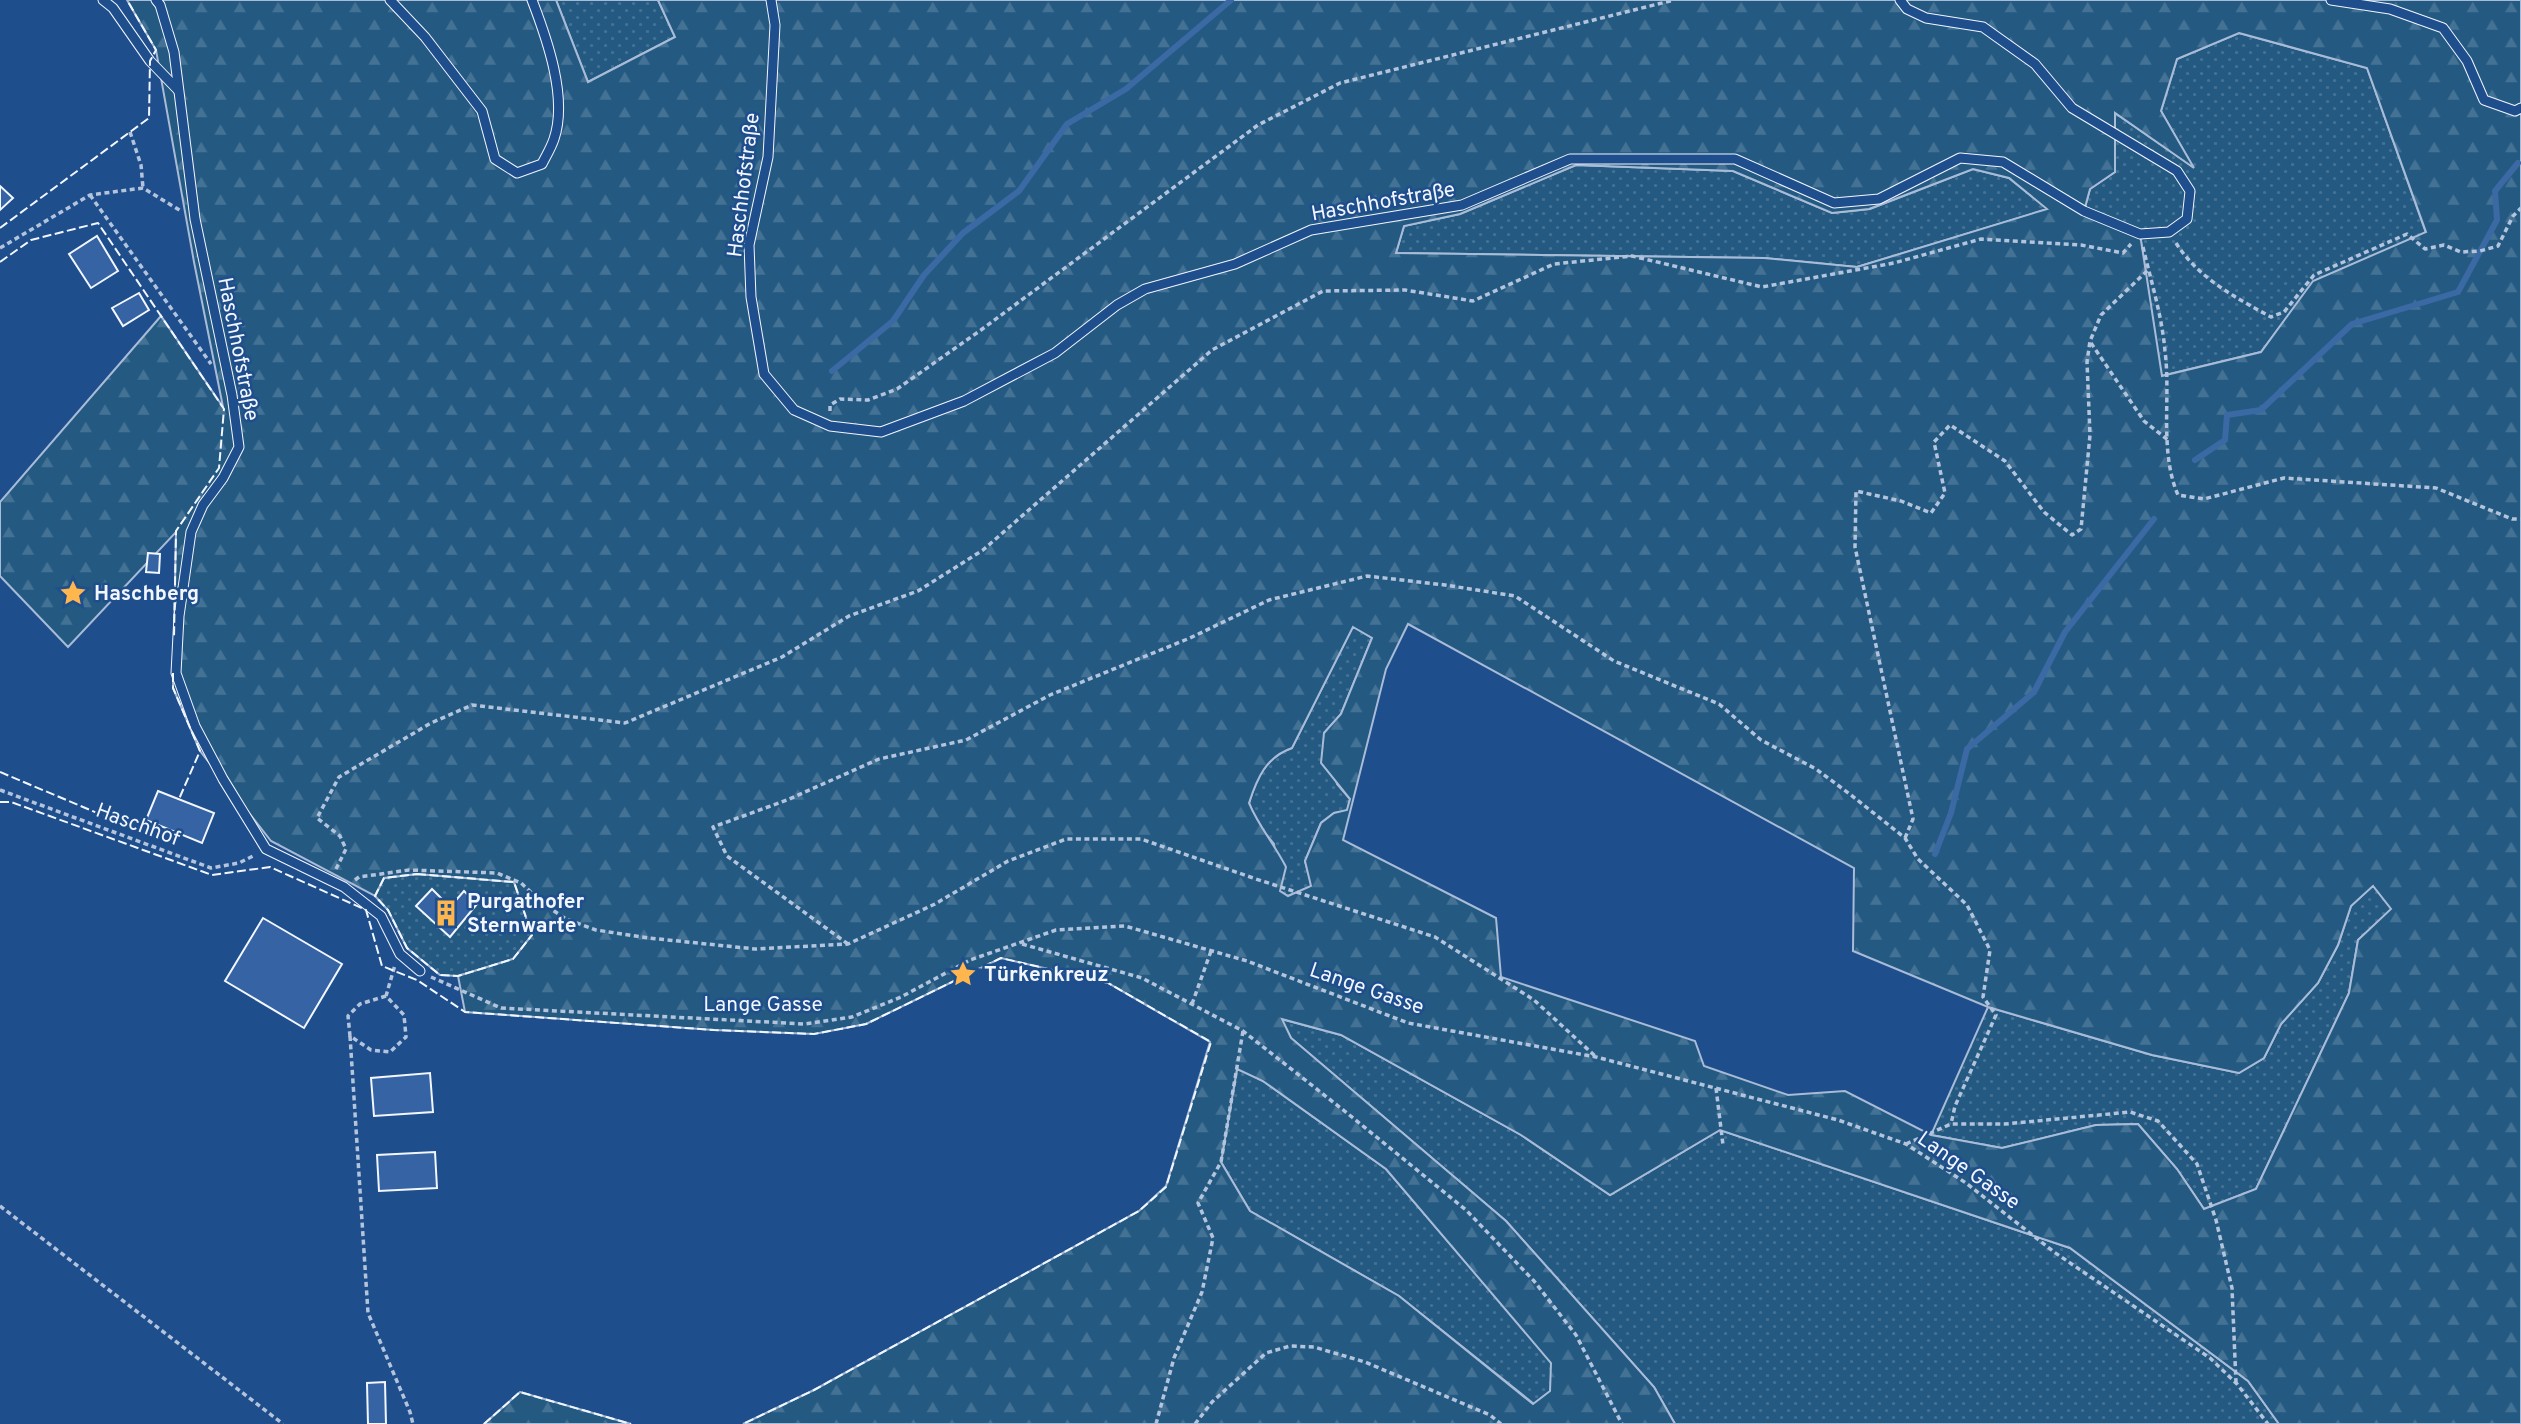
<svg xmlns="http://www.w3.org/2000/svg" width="2521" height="1424" font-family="Overpass,sans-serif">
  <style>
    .grass { fill: url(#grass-dots); stroke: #a8bbd7; stroke-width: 2 }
    .forest { fill: url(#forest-firs); stroke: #a8bbd7; stroke-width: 2; fill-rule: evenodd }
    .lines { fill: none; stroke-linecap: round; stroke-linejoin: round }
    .stream { stroke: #3b69a3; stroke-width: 6 }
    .building { fill: #3563a3; stroke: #f2f6ff; stroke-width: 2 }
    .lane-casing { stroke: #f2f6ff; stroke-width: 11 }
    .path { stroke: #b3c4dc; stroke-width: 3.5; stroke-dasharray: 5 3.5; stroke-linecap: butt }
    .lane { stroke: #1f4e8c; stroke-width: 9 }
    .fence { stroke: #f2f6ff; stroke-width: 2; stroke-dasharray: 9 3.5; stroke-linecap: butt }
    .labels { text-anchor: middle; stroke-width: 5; stroke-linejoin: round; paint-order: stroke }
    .street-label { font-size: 21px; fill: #f2f6ff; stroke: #1f4e8c }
    .poi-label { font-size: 21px; font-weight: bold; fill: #f2f6ff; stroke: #1f4e8c; text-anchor: start }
  </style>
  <defs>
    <pattern id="grass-dots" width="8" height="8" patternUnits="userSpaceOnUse" patternTransform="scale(1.75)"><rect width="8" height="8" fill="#245a82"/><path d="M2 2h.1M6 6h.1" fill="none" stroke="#447295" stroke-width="1.8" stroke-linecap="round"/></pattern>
    <pattern id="forest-firs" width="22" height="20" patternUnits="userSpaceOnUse" patternTransform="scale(1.75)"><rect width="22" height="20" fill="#245a82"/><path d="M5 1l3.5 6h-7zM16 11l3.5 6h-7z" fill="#447295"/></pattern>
  </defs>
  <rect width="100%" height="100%" fill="#1f4e8c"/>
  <!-- grass -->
  <g class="grass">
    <path d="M 556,0 L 658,0 L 675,37 L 588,82 Z"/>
    <path d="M 2239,33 L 2367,68 L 2426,233 L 2314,281 L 2261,352 L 2161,376 L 2140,235 L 2084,211 L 2090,189 L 2115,172 L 2115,113 L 2193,167 L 2161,111 L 2177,59 Z"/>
    <path d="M 1576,165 L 1733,171 L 1832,213 L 1870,209 L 1973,169 L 2009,178 L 2048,209 L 1857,267 L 1764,258 L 1396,253 L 1404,226 L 1460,214 Z"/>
    <path d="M 1353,626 L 1372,638 L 1341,714 L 1324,733 L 1337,784 L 1350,799 L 1347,811 L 1334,813 L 1321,823 L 1305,861 L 1312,886 L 1288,896 L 1280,891 L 1274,844 L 1257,823 L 1249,803 C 1257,778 1266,757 1292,748 Z"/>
    <path d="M 417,874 L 514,882 L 532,935 L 513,959 L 458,976 L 440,975 L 407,948 L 388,910 L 375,896 L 384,878 Z"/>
    <path d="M 2373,885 L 2392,909 L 2358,940 L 2349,993 L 2256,1189 L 2204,1209 L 2177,1169 L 2138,1124 L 2096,1125 L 2002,1148 L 1931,1135 L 1988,1007 L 2152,1055 L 2239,1073 L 2264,1058 L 2281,1024 L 2318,983 L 2338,945 L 2351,906 Z"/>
    <path d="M 1281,1019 L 1341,1035 L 1521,1135 L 1610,1195 L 1720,1130 L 2070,1248 L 2248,1381 L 2279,1424 L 1675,1424 L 1654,1387 L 1506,1221 L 1291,1038 Z"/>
    <path d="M 1237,1068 L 1263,1081 L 1386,1169 L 1552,1363 L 1551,1391 L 1534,1404 L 1399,1296 L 1250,1211 L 1221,1162 Z"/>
  </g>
  <!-- forest -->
  <g class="forest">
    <path d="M 127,0 L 556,0 L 588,82 L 675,37 L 658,0 L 2521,0 L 2521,1424 L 2279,1424 L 2248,1381 L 2070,1248 L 1720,1130 L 1610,1195 L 1521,1135 L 1341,1035 L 1282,1019 L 1291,1038 L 1506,1221 L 1654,1387 L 1675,1424 L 743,1424 L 814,1390 L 1139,1211 L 1166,1186 L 1210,1042 L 1108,983 L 1001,958 L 866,1024 L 814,1034 L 714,1030 L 465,1012 L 458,976 L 513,959 L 532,935 L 514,882 L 417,874 L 384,878 L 375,896 L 271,841 L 200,751 L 173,688 L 176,532 L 68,647 L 0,576 L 0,502 L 161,316 L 223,407 L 194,262 L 156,50 ZM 2239,33 L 2367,68 L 2426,232 L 2313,281 L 2261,352 L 2162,376 L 2140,234 L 2084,211 L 2090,189 L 2115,172 L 2115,113 L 2194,168 L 2161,111 L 2177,59 ZM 1576,165 L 1733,171 L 1832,213 L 1869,209 L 1973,169 L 2009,178 L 2047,209 L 1857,267 L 1764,258 L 1396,253 L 1404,226 L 1460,214 ZM 1408,624 L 1854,868 L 1853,951 L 1988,1007 L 2152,1055 L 2239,1073 L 2264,1058 L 2281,1024 L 2318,983 L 2338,945 L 2351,906 L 2373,886 L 2391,909 L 2358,940 L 2349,993 L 2256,1189 L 2204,1209 L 2177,1169 L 2138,1124 L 2096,1125 L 2002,1148 L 1931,1135 L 1845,1091 L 1788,1095 L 1704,1066 L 1695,1041 L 1501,977 L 1496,918 L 1343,840 L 1386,669 ZM 1353,627 L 1372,638 L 1341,714 L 1324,733 L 1321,763 L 1350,799 L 1347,810 L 1334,813 L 1321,823 L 1305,861 L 1311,886 L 1288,896 L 1280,891 L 1286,867 C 1275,845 1259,827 1249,803 C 1257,778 1266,757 1292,748 ZM 1237,1069 L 1263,1081 L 1386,1169 L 1551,1363 L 1550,1391 L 1533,1404 L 1399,1296 L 1250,1211 L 1221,1162 Z"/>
    <path d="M 520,1392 L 631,1424 L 484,1424 Z"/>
  </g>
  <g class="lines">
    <!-- stream -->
    <g class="stream">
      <path d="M 832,371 L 893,321 L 924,275 L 963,233 L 1019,191 L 1067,124 L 1126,89 L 1231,0"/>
      <path d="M 2195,460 L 2225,440 L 2227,415 L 2261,410 L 2352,324 L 2458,292 L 2497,220 L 2495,191 L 2518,163"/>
      <path d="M 1935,854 L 1951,813 L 1967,749 L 2034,692 L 2065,632 L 2154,519"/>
    </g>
  </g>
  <!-- building -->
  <g class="building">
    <path d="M 0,186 L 13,198 L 0,210 Z"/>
    <path d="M 97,236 L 118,271 L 91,288 L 69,254 Z"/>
    <path d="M 139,293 L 149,310 L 123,326 L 112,308 Z"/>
    <path d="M 148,553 L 160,554 L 159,573 L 146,572 Z"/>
    <path d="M 158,791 L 214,813 L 202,843 L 146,820 Z"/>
    <path d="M 432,889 L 450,907 L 464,891 L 477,904 L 450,937 L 416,906 Z"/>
    <path d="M 263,918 L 342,964 L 304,1028 L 225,981 Z"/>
    <path d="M 430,1073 L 433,1112 L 374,1116 L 371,1078 Z"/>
    <path d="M 435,1152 L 437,1188 L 379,1191 L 377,1155 Z"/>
    <path d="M 385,1382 L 386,1424 L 368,1424 L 367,1383 Z"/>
  </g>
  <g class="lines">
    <!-- lane casing -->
    <g class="lane-casing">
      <g id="lane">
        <path d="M 103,0 L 113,8 L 150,61 L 178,90"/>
        <path d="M 156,0 L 160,5 L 174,52 L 195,219 L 232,395 L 239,447 L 223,478 L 203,505 L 191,532 L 179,616 L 176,673 L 195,726 L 223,779 L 266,849 L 344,887 L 381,916 L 400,954 L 420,971"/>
        <path d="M 390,0 L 425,37 L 482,111 L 495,159 L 517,173 L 542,164 C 546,156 551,148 554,139 C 568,98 547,39 532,0"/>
        <path d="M 771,0 L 775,25 L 768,157 L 749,245 L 751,297 L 764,374 L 794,410 L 830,426 L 881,432 L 964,401 L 1055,353 L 1117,305 L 1145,289 L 1235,264 L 1311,230 L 1462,205 L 1570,159 L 1735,159 L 1834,203 L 1879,199 L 1960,158 L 2003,162 L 2084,211 L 2140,234 L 2169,232 L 2187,219 L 2190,191 L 2177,171 L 2072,108 L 2035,64 L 1983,27 L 1926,18 L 1907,9 L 1900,0"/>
        <path d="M 2331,0 L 2390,9 L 2443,28 L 2467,61 L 2484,100 L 2515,111 L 2521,108"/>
      </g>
    </g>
    <!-- path -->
    <g class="path">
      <path d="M 130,132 L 141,165 L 143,188"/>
      <path d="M 90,195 L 211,364"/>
      <path d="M 2176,243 C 2198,278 2236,298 2271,317 L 2284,312 L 2314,275 L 2407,234 L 2425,249 L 2444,245 L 2461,252 L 2480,251 L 2498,246 L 2513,216 L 2521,208"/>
      <path d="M 2143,247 C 2151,281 2162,316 2165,351 C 2171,398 2159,451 2178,495 L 2204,499 L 2284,478 L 2436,488 L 2512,519 L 2521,519"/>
      <path d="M 0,248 L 90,195 L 143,188 L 181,211"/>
      <path d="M 2091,343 L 2144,421 L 2168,440"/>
      <path d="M 830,411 L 830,405 L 840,399 L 868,400 L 897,389 L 981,330 L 1258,125 L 1340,83 L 1674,0"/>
      <path d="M 0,790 L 211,868 L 239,863 L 255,855"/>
      <path d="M 1905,838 L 1913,819 L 1855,547 L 1856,491 L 1901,501 L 1931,513 L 1945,493 L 1934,442 L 1950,425 L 2005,461 L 2044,512 L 2072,535 L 2081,529 L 2090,435 L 2087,362 L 2090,341 L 2101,315 L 2148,270"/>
      <path d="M 336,869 L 346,849 L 340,836 L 317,818 L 339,777 L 431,723 L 472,705 L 625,723 L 782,657 L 849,616 L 918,591 L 983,550 L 1212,350 L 1323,291 L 1405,290 L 1473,301 L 1554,264 L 1632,256 L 1762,287 L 1894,263 L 1981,239 L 2081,245 L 2123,253 L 2131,244"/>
      <path d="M 355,880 L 359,877 L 409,870 L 497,873 L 521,883 L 545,905 L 566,919 L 596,930 L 649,938 L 755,949 L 848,944 L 935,904 L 1008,861 L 1066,839 L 1141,839 L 1256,879 L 1435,937 L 1534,1000 L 1595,1056"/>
      <path d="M 848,944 L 727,856 L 713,827 L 787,800 L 879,759 L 966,740 L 1050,695 L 1190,638 L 1269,600 L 1367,576 L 1445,585 L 1515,596 L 1614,661 L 1719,704 L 1761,740 L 1816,769 L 1851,795 L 1905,838 L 1918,859 L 1967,905 L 1990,950 L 1983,997 L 1996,1015 L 1955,1106 L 1951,1124"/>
      <path d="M 1022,944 L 1142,978 L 1243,1031 L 1347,1113 L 1466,1210 L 1534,1281 L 1576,1335 L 1622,1424"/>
      <path d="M 431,977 L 501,1008 L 805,1024 L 852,1017 L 901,997 L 970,960 L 1056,930 L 1125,926 L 1247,961 L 1408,1023 L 1596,1057 L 1838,1120 L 1906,1144 L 1966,1183 L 2054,1252 L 2210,1358 L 2237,1384 L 2268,1424"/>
      <path d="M 386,996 L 360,1004 L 348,1016 L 350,1036 L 371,1050 L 390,1052 L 406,1037 L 404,1015 L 386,996 L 395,965"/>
      <path d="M 1192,1004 L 1211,951"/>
      <path d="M 350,1036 L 368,1313 L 410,1412 L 413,1424"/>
      <path d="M 1716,1088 L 1723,1145"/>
      <path d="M 1906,1144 L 1951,1124 L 2005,1124 L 2130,1112 L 2158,1121 L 2197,1164 L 2216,1220 L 2232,1288 L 2236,1383"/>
      <path d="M 0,1206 L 283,1424"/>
      <path d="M 1156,1424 L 1174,1358 L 1202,1292 L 1213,1238 L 1198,1203 L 1221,1162 L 1243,1031"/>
      <path d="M 1195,1424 L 1212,1402 L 1266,1353 L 1290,1346 L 1314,1347 L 1365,1362 L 1490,1415 L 1501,1424"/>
    </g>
    <!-- lane -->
    <use href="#lane" class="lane"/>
    <!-- fence -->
    <g class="fence">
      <path d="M 0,228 L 149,118 L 150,61 L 156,50 L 127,0"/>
      <path d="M 0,262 L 31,240 L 98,223 L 224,409 L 219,468 L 176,531 L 174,638"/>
      <path d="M 173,673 L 173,688 L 200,751 L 179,799"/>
      <path d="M 0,772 L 140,831 L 146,820"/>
      <path d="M 0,802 L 11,802 L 212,875 L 270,867 L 366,910 L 382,966 L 417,980 L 465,1012 L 714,1030 L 814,1034 L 866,1024 L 1001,958 L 1108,983 L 1211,1042 L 1166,1187 L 1139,1211 L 814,1390 L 743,1424"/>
      <path d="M 417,874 L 514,882 L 532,935 L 513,959 L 458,976 L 440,975 L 407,948 L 388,910 L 375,896 L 384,878 Z"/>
      <path d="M 484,1424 L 520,1392 L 631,1424"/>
    </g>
  </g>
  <!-- icons -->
  <defs>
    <g id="sight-bare" transform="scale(2.1)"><path d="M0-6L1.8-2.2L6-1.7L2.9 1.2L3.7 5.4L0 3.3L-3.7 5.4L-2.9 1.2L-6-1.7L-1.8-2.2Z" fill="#ffb74d" stroke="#1f4e8c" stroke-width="2.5" paint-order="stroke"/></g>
    <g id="building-bare" transform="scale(2.1)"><path d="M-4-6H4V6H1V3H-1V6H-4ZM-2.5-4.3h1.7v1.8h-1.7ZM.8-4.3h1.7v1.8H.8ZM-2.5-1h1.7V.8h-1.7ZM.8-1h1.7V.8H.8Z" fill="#ffb74d" stroke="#1f4e8c" stroke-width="2.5" paint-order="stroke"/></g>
  </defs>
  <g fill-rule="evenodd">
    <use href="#sight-bare" x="73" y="593"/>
    <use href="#building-bare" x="446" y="913"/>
    <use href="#sight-bare" x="963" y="974"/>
  </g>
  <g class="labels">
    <!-- street labels -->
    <g class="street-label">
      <text transform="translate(743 185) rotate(-83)" y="7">Haschhofstraße</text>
      <text transform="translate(1383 201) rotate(-10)" y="7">Haschhofstraße</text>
      <text transform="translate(239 349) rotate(79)" y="7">Haschhofstraße</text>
      <text transform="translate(138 824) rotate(20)" y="7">Haschhof</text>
      <text transform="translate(1367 988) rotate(19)" y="7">Lange Gasse</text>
      <text x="763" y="1011">Lange Gasse</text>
      <text transform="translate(1969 1170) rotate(35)" y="7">Lange Gasse</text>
    </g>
    <!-- poi labels -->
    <g class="poi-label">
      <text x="94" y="600">Haschberg</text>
      <text x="467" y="908">Purgathofer<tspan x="467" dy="24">Sternwarte</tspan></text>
      <text x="984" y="981">Türkenkreuz</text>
    </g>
  </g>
</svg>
